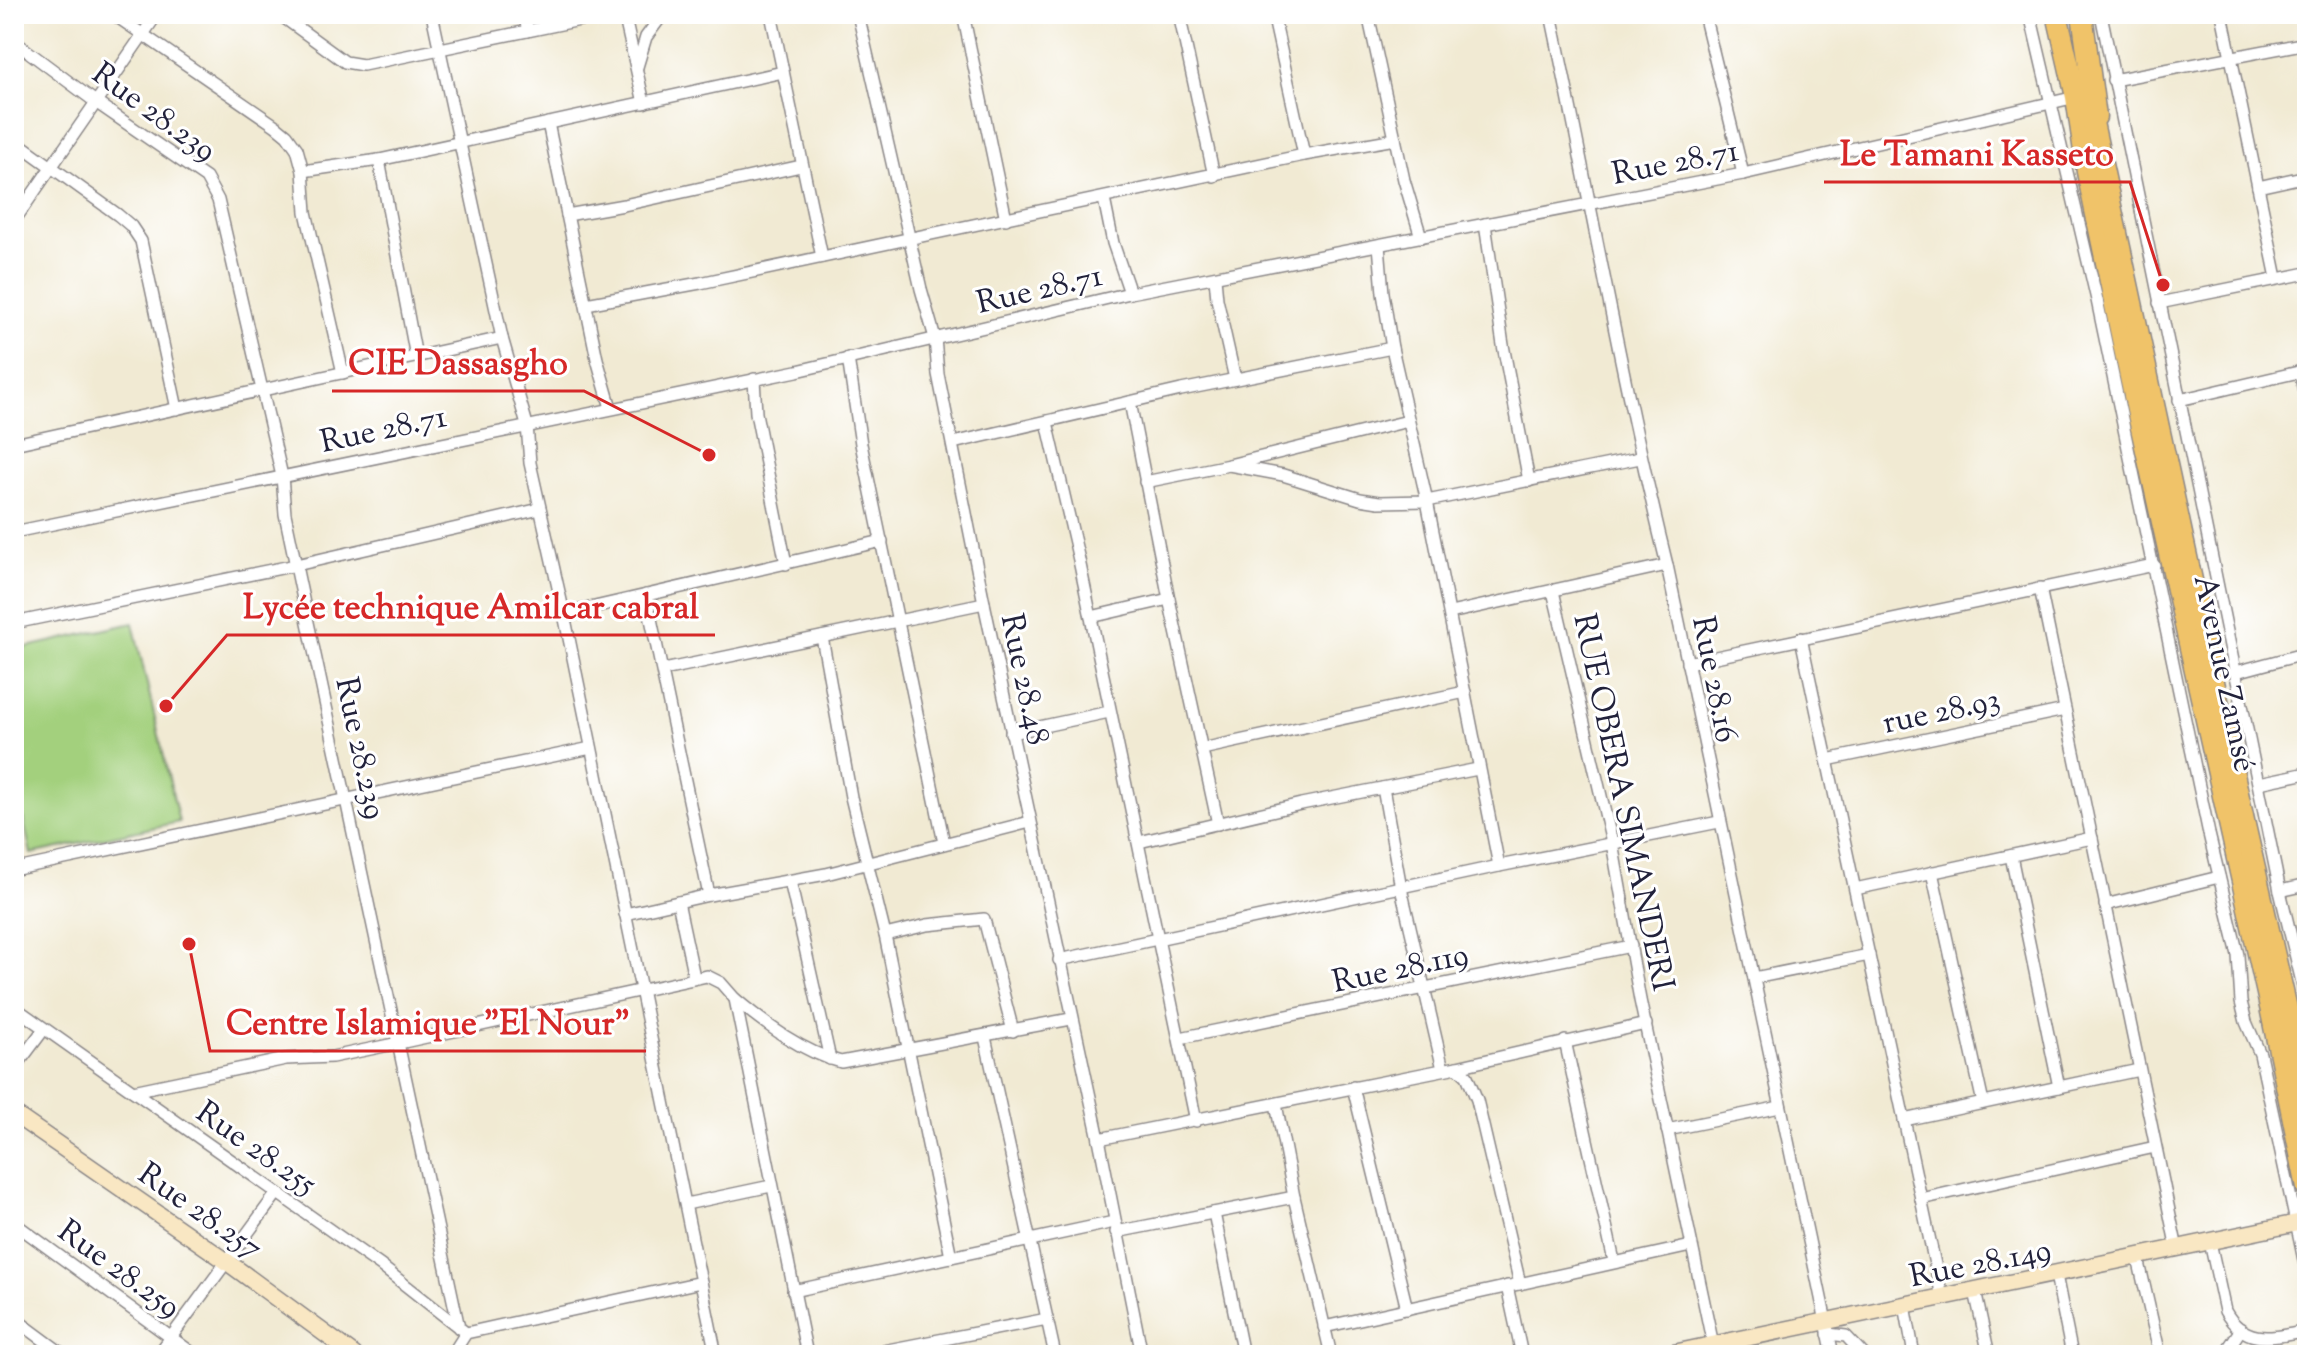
<svg xmlns="http://www.w3.org/2000/svg" width="2321" height="1369" font-family="'Sorts Mill Goudy',serif">
  <style>
    .green { fill: #a3d07d; stroke: #62795c; stroke-width: 2 }
    .lines { fill: none; stroke-linecap: round; stroke-linejoin: round }
    .street-casing { stroke: #8a8687; stroke-width: 14 }
    .secondary-casing { stroke: #8a8687; stroke-width: 19 }
    .highway-casing { stroke: #8a8687; stroke-width: 23 }
    .street { stroke: #fff; stroke-width: 11 }
    .secondary { stroke: #f9e7c3; stroke-width: 16 }
    .highway { stroke: #f0c369; stroke-width: 20 }
    .labels { text-anchor: middle; stroke-width: 6; stroke-linejoin: round; paint-order: stroke }
    .street-label { font-size: 32px; fill: #22223b; stroke: #fff }
    .leader { fill: none; stroke: #d62828; stroke-width: 3 }
    .callout-dot { fill: #d62828; stroke: #fff; stroke-width: 3 }
    .callout-label { font-size: 34px; text-anchor: middle; font-weight: bold; fill: #d62828; stroke: #fff; stroke-width: 6; stroke-linejoin: round; paint-order: stroke }
  </style>
  <rect width="100%" height="100%" fill="#fff"/>
  <filter id="ink" filterUnits="userSpaceOnUse"><feTurbulence type="fractalNoise" baseFrequency=".0125" numOctaves="2"/><feDisplacementMap in="SourceGraphic" scale="16" xChannelSelector="R" yChannelSelector="G"/><feConvolveMatrix kernelMatrix="1 2 1 2 8 2 1 2 1" color-interpolation-filters="sRGB"/></filter>
  <filter id="wash" filterUnits="userSpaceOnUse"><feTurbulence type="fractalNoise" baseFrequency=".006" numOctaves="4" result="noise"/><feDisplacementMap in="SourceGraphic" scale="32" xChannelSelector="R" yChannelSelector="G"/><feGaussianBlur stdDeviation="1.8" result="paint"/><feColorMatrix in="noise" values="0 0 0 0 0 0 0 0 0 0 0 0 0 0 0 0 0 1.4 0 .05"/><feComposite in="paint" operator="in"/></filter>
  <g filter="url(#wash)">
    <rect width="100%" height="100%" fill="#f1ead3"/>
    <!-- green -->
    <path class="green" d="M 133,623 L 179,822 L 31,854 L 14,776 L 14,650 Z"/>
  </g>
  <g filter="url(#ink)">
    <g class="lines">
      <!-- street casing -->
      <g class="street-casing">
        <g id="street">
          <path d="M 113,14 L 276,126 L 287,135 L 297,149 L 303,171 L 306,212 L 343,373"/>
          <path d="M 279,14 L 345,62 L 363,65 L 609,14"/>
          <path d="M 432,14 L 502,338 L 527,425 L 530,463 L 564,614 L 716,1355"/>
          <path d="M 524,14 L 528,31"/>
          <path d="M 624,14 L 644,103"/>
          <path d="M 771,14 L 822,257"/>
          <path d="M 858,14 L 921,289 L 935,338 L 938,374 L 984,603 L 1099,1139 L 1142,1355"/>
          <path d="M 963,14 L 1006,219"/>
          <path d="M 1179,14 L 1214,176"/>
          <path d="M 1273,14 L 1304,155"/>
          <path d="M 1368,14 L 1404,180 L 1421,237"/>
          <path d="M 1551,14 C 1590,198 1622,383 1667,565 L 1833,1355"/>
          <path d="M 1704,14 L 1743,174"/>
          <path d="M 2030,14 L 2097,300 L 2209,834 L 2238,955 L 2241,1002 L 2246,1022 L 2260,1054 L 2307,1274"/>
          <path d="M 2101,14 L 2280,891 L 2307,1003"/>
          <path d="M 2222,14 L 2277,278"/>
          <path d="M 14,41 L 97,103 L 206,178 L 218,200 L 282,476 L 285,514 L 303,599 L 459,1328"/>
          <path d="M 637,67 L 646,37 L 663,14"/>
          <path d="M 2113,80 L 2307,43"/>
          <path d="M 548,123 L 597,359 L 611,408"/>
          <path d="M 14,140 L 118,215 L 131,226 L 141,241 L 177,409"/>
          <path d="M 379,160 L 416,357"/>
          <path d="M 303,171 L 379,160 L 783,72"/>
          <path d="M 2258,187 L 2307,176"/>
          <path d="M 1104,199 L 1113,243 L 1130,293"/>
          <path d="M 567,215 L 624,205 L 801,166"/>
          <path d="M 14,221 L 157,14"/>
          <path d="M 1485,224 L 1503,345 L 1529,481"/>
          <path d="M 1379,245 L 1383,293 L 1392,348 L 1427,501 L 1499,866"/>
          <path d="M 1215,278 L 1217,299 L 1235,379"/>
          <path d="M 2159,303 L 2307,273"/>
          <path d="M 586,304 L 700,283 L 1304,155 L 1395,139"/>
          <path d="M 848,358 L 861,444 L 944,843"/>
          <path d="M 2300,371 L 2307,407"/>
          <path d="M 754,379 L 756,413 L 786,564"/>
          <path d="M 2179,400 L 2307,370"/>
          <path d="M 1130,402 L 1169,599 L 1218,824"/>
          <path d="M 1047,422 L 1079,560 L 1196,1121"/>
          <path d="M 953,443 L 1181,390 L 1392,348"/>
          <path d="M 14,444 L 502,338"/>
          <path d="M 1229,465 L 1283,475 L 1360,499 L 1379,502 L 1427,501 L 1640,458"/>
          <path d="M 1145,482 L 1229,465 L 1408,421"/>
          <path d="M 14,532 L 797,371 L 1130,293 L 1743,174 L 2076,97"/>
          <path d="M 2040,588 L 2177,1249"/>
          <path d="M 1553,591 L 1612,843 L 1640,1000 L 1713,1345"/>
          <path d="M 646,595 L 709,895"/>
          <path d="M 1450,613 L 1667,565"/>
          <path d="M 564,614 L 882,541"/>
          <path d="M 1091,617 L 1169,599"/>
          <path d="M 14,623 L 296,565 L 540,509"/>
          <path d="M 822,637 L 851,797 L 885,935 L 951,1257"/>
          <path d="M 1801,638 L 1942,1297"/>
          <path d="M 1687,663 L 2154,565"/>
          <path d="M 663,670 L 984,603"/>
          <path d="M 2236,672 L 2307,653"/>
          <path d="M 1011,733 L 1109,712"/>
          <path d="M 1202,749 L 1465,692"/>
          <path d="M 1827,760 L 2065,710"/>
          <path d="M 2259,783 L 2307,773"/>
          <path d="M 1383,788 L 1401,888 L 1443,1069"/>
          <path d="M 1139,842 L 1301,804 L 1478,769"/>
          <path d="M 2011,856 L 2059,1087"/>
          <path d="M 17,869 L 591,748"/>
          <path d="M 1932,872 L 1983,1103"/>
          <path d="M 790,881 L 830,1059"/>
          <path d="M 1855,889 L 2092,838"/>
          <path d="M 2280,891 L 2307,885"/>
          <path d="M 678,902 L 694,977"/>
          <path d="M 2105,905 L 2219,877"/>
          <path d="M 625,914 L 709,895 L 826,874 L 1030,822"/>
          <path d="M 885,935 L 927,925 L 984,919 L 1013,1031"/>
          <path d="M 1059,960 L 1499,866 L 1719,822"/>
          <path d="M 1754,978 L 1869,955"/>
          <path d="M 735,999 C 765,1024 802,1052 841,1062 L 1071,1019"/>
          <path d="M 14,1007 L 381,1266 L 466,1333"/>
          <path d="M 985,1037 L 1055,1355"/>
          <path d="M 1180,1038 L 1631,946"/>
          <path d="M 1565,1041 L 1614,1261"/>
          <path d="M 1457,1067 L 1467,1076 L 1477,1100 L 1520,1284"/>
          <path d="M 14,1069 L 44,1029"/>
          <path d="M 1353,1087 L 1407,1309"/>
          <path d="M 133,1091 L 286,1059 L 332,1057 L 399,1043 L 707,976 L 721,983 L 735,999 L 807,1355"/>
          <path d="M 1276,1104 L 1294,1197 L 1331,1355"/>
          <path d="M 1904,1120 L 2139,1070"/>
          <path d="M 1667,1130 L 1780,1107"/>
          <path d="M 1099,1139 L 1457,1067 L 1646,1024"/>
          <path d="M 1921,1199 L 2155,1147"/>
          <path d="M 686,1204 L 771,1186"/>
          <path d="M 1214,1213 L 1243,1355"/>
          <path d="M 14,1223 L 195,1355"/>
          <path d="M 1116,1232 L 1294,1197"/>
          <path d="M 2210,1242 L 2225,1311 C 2245,1347 2274,1337 2307,1331"/>
          <path d="M 2138,1258 L 2160,1355"/>
          <path d="M 2056,1275 L 2072,1355"/>
          <path d="M 1507,1286 L 1522,1355"/>
          <path d="M 793,1291 L 1114,1222"/>
          <path d="M 1975,1291 L 1989,1355"/>
          <path d="M 1905,1305 L 1914,1355"/>
          <path d="M 14,1318 L 64,1355"/>
          <path d="M 1324,1327 L 1691,1246"/>
          <path d="M 1828,1334 L 1846,1336 L 1864,1355"/>
          <path d="M 158,1355 L 277,1193"/>
          <path d="M 452,1355 L 466,1333 L 701,1282"/>
          <path d="M 862,1355 L 1047,1319"/>
          <path d="M 2224,1355 L 2241,1329"/>
        </g>
      </g>
      <!-- secondary casing -->
      <g class="secondary-casing">
        <g id="secondary">
          <path d="M 14,1114 L 226,1261 L 354,1355"/>
          <path d="M 1664,1355 L 2307,1221"/>
        </g>
      </g>
      <!-- highway casing -->
      <g class="highway-casing">
        <g id="highway">
          <path d="M 2057,14 L 2076,97 L 2087,172 L 2137,410 L 2270,1007 L 2307,1188"/>
          <path d="M 2082,14 L 2096,117"/>
          <path d="M 2089,104 L 2245,825 L 2307,1096"/>
        </g>
      </g>
      <!-- street -->
      <use href="#street" class="street"/>
      <!-- secondary -->
      <use href="#secondary" class="secondary"/>
      <!-- highway -->
      <use href="#highway" class="highway"/>
    </g>
  </g>
  <g class="labels">
    <!-- street labels -->
    <g class="street-label">
      <text transform="translate(155 111) rotate(36)" y="11">Rue 28.239</text>
      <text transform="translate(1675 161) rotate(-11)" y="11">Rue 28.71</text>
      <text transform="translate(1039 288) rotate(-13)" y="11">Rue 28.71</text>
      <text transform="translate(383 428) rotate(-12)" y="11">Rue 28.71</text>
      <text transform="translate(2226 673) rotate(78)" y="11">Avenue Zamsé</text>
      <text transform="translate(1026 679) rotate(78)" y="11">Rue 28.48</text>
      <text transform="translate(1716 679) rotate(79)" y="11">Rue 28.16</text>
      <text transform="translate(1941 710) rotate(-12)" y="11">rue 28.93</text>
      <text transform="translate(362 748) rotate(78)" y="11">Rue 28.239</text>
      <text transform="translate(1625 802) rotate(78)" y="11">RUE OBERA SIMANDERI</text>
      <text transform="translate(1400 967) rotate(-12)" y="11">Rue 28.119</text>
      <text transform="translate(257 1147) rotate(35)" y="11">Rue 28.255</text>
      <text transform="translate(201 1210) rotate(35)" y="11">Rue 28.257</text>
      <text transform="translate(1980 1262) rotate(-11)" y="11">Rue 28.149</text>
      <text transform="translate(120 1268) rotate(36)" y="11">Rue 28.259</text>
    </g>
  </g>
  <!-- callouts -->
  <path class="leader" d="M2163 285L2130 182H1824M709 455L584 391H332M166 706L227 635H715M189 944L210 1051H646"/>
  <g class="callout-dot">
    <circle cx="2163" cy="285" r="8"/>
    <circle cx="709" cy="455" r="8"/>
    <circle cx="166" cy="706" r="8"/>
    <circle cx="189" cy="944" r="8"/>
  </g>
  <g class="callout-label">
    <text x="1977" y="165">Le Tamani Kasseto</text>
    <text x="458" y="374">CIE Dassasgho</text>
    <text x="471" y="618">Lycée technique Amilcar cabral</text>
    <text x="428" y="1034">Centre Islamique "El Nour"</text>
  </g>
  <!-- margin -->
  <rect width="2321" height="1369" fill="none" stroke="#fff" stroke-width="48"/>
</svg>
